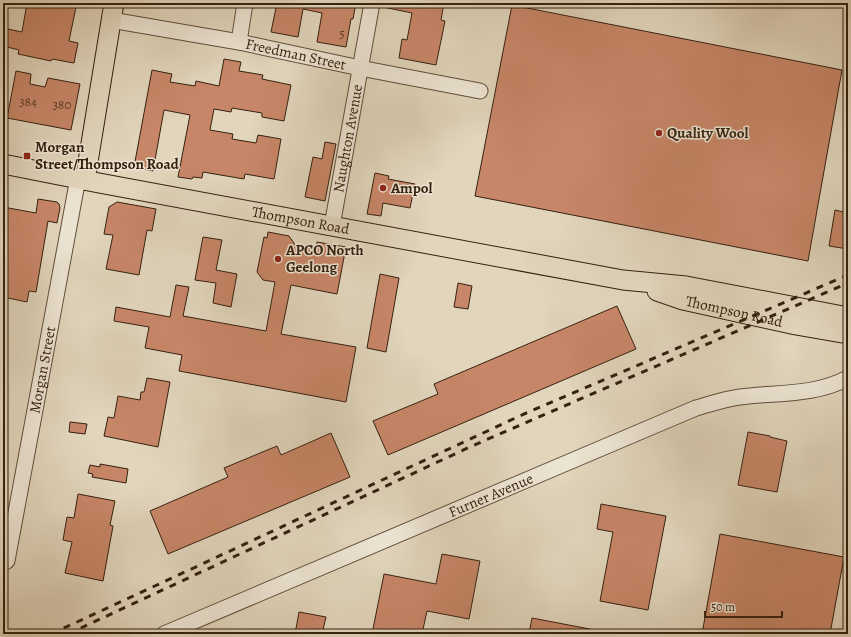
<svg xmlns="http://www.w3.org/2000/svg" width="851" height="637" font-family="Alegreya,serif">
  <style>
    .building { fill: #c78668; stroke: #35210f }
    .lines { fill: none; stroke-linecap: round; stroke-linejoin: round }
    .minor-casing { stroke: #604e3a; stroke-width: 17 }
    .major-casing { stroke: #35210f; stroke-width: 21 }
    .minor { stroke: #ece4d3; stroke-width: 15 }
    .major { stroke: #e1d5bc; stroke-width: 19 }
    .rail { stroke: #35210f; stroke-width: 3; stroke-dasharray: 7 7; stroke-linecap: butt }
    .poi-dot { fill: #8f2418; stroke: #ece4d3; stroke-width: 1.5 }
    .labels { text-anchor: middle; stroke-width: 3; stroke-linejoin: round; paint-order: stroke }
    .number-label { font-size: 13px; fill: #5a3a25 }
    .street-label { font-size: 15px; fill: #35210f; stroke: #ece4d3 }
    .poi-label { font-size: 15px; font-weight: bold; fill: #35210f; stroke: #ece4d3; text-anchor: start }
  </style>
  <rect width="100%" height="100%" fill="#e1d5bc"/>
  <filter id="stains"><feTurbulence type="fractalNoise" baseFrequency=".005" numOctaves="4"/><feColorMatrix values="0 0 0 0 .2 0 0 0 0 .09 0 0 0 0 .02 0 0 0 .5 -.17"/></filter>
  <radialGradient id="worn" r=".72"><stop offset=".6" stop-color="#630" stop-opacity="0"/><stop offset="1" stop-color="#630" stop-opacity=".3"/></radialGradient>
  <!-- building -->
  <g class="building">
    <path d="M 27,3 L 58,3 L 76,7 L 69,41 L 78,43 L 74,63 L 52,59 L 51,61 L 18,54 L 19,50 L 3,46 L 3,28 L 22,32 Z"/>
    <path d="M 277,3 L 356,3 L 353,19 L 351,19 L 346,47 L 317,42 L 322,13 L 303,9 L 298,37 L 271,32 Z"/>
    <path d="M 383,3 L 444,3 L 441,20 L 445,21 L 436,65 L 399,58 L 402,39 L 407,40 L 412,13 L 383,7 Z"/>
    <path d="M 512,5 L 842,70 L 808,261 L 475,196 Z"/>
    <path d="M 224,59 L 241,62 L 239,71 L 263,75 L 262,79 L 291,85 L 284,121 L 262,117 L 262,113 L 232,108 L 231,112 L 214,109 L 210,130 L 233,134 L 232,139 L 256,143 L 258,135 L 281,139 L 274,179 L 245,174 L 244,179 L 203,172 L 202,178 L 193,177 L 192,179 L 178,177 L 190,115 L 164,110 L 153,171 L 134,167 L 152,70 L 172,74 L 170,82 L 195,86 L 196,81 L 219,86 Z"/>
    <path d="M 16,71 L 31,74 L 30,84 L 45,87 L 48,78 L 80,84 L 71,130 L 7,118 Z"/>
    <path d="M 325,142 L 336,144 L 325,201 L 305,197 L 313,157 L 322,159 Z"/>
    <path d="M 375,173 L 389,176 L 388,179 L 415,184 L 410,208 L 383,203 L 381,216 L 367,214 Z"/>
    <path d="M 38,199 L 57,202 L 59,204 L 60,208 L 57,223 L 48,221 L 36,292 L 29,291 L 27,302 L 3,297 L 3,207 L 36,213 Z"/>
    <path d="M 117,202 L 156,209 L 152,231 L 147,230 L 139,275 L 106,269 L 113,235 L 104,234 L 109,207 Z"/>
    <path d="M 835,210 L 848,213 L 848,249 L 829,246 Z"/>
    <path d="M 268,232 L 289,236 L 296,246 L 316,249 L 317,242 L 346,247 L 337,294 L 291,285 L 281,334 L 356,347 L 346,402 L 179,371 L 182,355 L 145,348 L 149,327 L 114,321 L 116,307 L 170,317 L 176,285 L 189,287 L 183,316 L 266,331 L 275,282 L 263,280 L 257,272 L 264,237 L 267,238 Z"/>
    <path d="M 203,237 L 222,240 L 216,270 L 237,274 L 231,307 L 213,303 L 216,283 L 195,280 Z"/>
    <path d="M 380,274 L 399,278 L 386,352 L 367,348 Z"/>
    <path d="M 458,283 L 472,286 L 468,309 L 454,307 Z"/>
    <path d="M 617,306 L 636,349 L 388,455 L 373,421 L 438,394 L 434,384 Z"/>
    <path d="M 147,378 L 170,382 L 158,447 L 104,436 L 108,417 L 114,418 L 118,396 L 140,400 L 141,392 L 144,392 Z"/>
    <path d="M 70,422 L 87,424 L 85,434 L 69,432 Z"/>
    <path d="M 748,432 L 770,436 L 770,437 L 787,441 L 777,492 L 738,485 Z"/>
    <path d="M 331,433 L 350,477 L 168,554 L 150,511 L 228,477 L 224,468 L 277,446 L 281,455 Z"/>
    <path d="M 100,464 L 128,469 L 126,483 L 92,477 L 93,474 L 88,473 L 90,465 L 100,467 Z"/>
    <path d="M 78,494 L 115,501 L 110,525 L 113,526 L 103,581 L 65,573 L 72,542 L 63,540 L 67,517 L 74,518 Z"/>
    <path d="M 601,504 L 666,516 L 648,610 L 600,601 L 613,532 L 597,529 Z"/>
    <path d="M 720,534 L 844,557 L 830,634 L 702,634 Z"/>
    <path d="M 442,554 L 480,561 L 469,619 L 427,611 L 422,634 L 372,634 L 384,574 L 436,584 Z"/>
    <path d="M 299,612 L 326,617 L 322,634 L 295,634 Z"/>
    <path d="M 532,618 L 595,630 L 595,634 L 529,634 Z"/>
  </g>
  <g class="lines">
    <!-- minor casing -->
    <g class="minor-casing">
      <g id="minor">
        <path id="s1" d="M 111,20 L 239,42 L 360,68 L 480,91"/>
        <path d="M 239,42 L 245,3"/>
        <path id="s2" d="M 332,226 L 372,3"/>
        <path id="s3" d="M 3,563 L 7,561 L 78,178"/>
        <path id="s4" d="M 164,634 L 696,408 C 710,404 725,399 740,397 C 777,392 814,396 848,378"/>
      </g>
    </g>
    <!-- major casing -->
    <g class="major-casing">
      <g id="major">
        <path id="s5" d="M 3,164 L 99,183 L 623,280 L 686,286 L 848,317"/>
        <path d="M 85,180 L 114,3"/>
        <path id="s6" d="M 657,291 L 683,300 L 796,325 L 848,334"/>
      </g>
    </g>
    <!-- minor -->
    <use href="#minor" class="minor"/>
    <!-- major -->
    <use href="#major" class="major"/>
    <!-- rail -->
    <g class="rail">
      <path d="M 51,634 L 157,585 L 380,481 L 524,414 L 848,275"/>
      <path d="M 68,634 L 472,446 L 848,283"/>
    </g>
  </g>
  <!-- markers -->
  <g class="poi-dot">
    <circle cx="659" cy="133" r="4"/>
    <rect x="23" y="152" width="8" height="8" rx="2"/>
    <circle cx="383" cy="188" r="4"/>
    <circle cx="278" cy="259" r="4"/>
  </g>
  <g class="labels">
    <!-- number labels -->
    <g class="number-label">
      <text x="342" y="38">5</text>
      <text x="28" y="106">384</text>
      <text x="62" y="109">380</text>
    </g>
    <!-- street labels -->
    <g class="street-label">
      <text dy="5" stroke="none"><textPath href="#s1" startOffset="188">Freedman Street</textPath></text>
      <text dy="5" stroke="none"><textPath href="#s2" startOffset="89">Naughton Avenue</textPath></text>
      <text dy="5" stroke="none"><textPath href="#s5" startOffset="303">Thompson Road</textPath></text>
      <text dy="5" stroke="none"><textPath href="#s6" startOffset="80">Thompson Road</textPath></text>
      <text dy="5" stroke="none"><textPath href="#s3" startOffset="199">Morgan Street</textPath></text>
      <text dy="5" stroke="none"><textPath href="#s4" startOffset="355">Furner Avenue</textPath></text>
    </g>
    <!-- poi labels -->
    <g class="poi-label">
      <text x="667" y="138">Quality Wool</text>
      <text x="35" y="152">Morgan<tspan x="35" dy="17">Street/Thompson Road</tspan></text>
      <text x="391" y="193">Ampol</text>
      <text x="286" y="255">APCO North<tspan x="286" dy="17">Geelong</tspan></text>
    </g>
  </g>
  <!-- margin -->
  <rect width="851" height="637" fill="none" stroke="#e1d5bc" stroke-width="16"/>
  <rect x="4" y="4" width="843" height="629" fill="none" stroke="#35210f" stroke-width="2"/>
  <rect x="8" y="8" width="835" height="621" fill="none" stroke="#35210f"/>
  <!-- scale -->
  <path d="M705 611v6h77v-6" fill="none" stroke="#35210f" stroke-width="2"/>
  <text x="711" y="611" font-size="12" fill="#35210f" stroke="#ece4d3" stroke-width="3" paint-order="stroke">50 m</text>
  <rect width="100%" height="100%" filter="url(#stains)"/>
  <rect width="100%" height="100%" fill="url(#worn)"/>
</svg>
